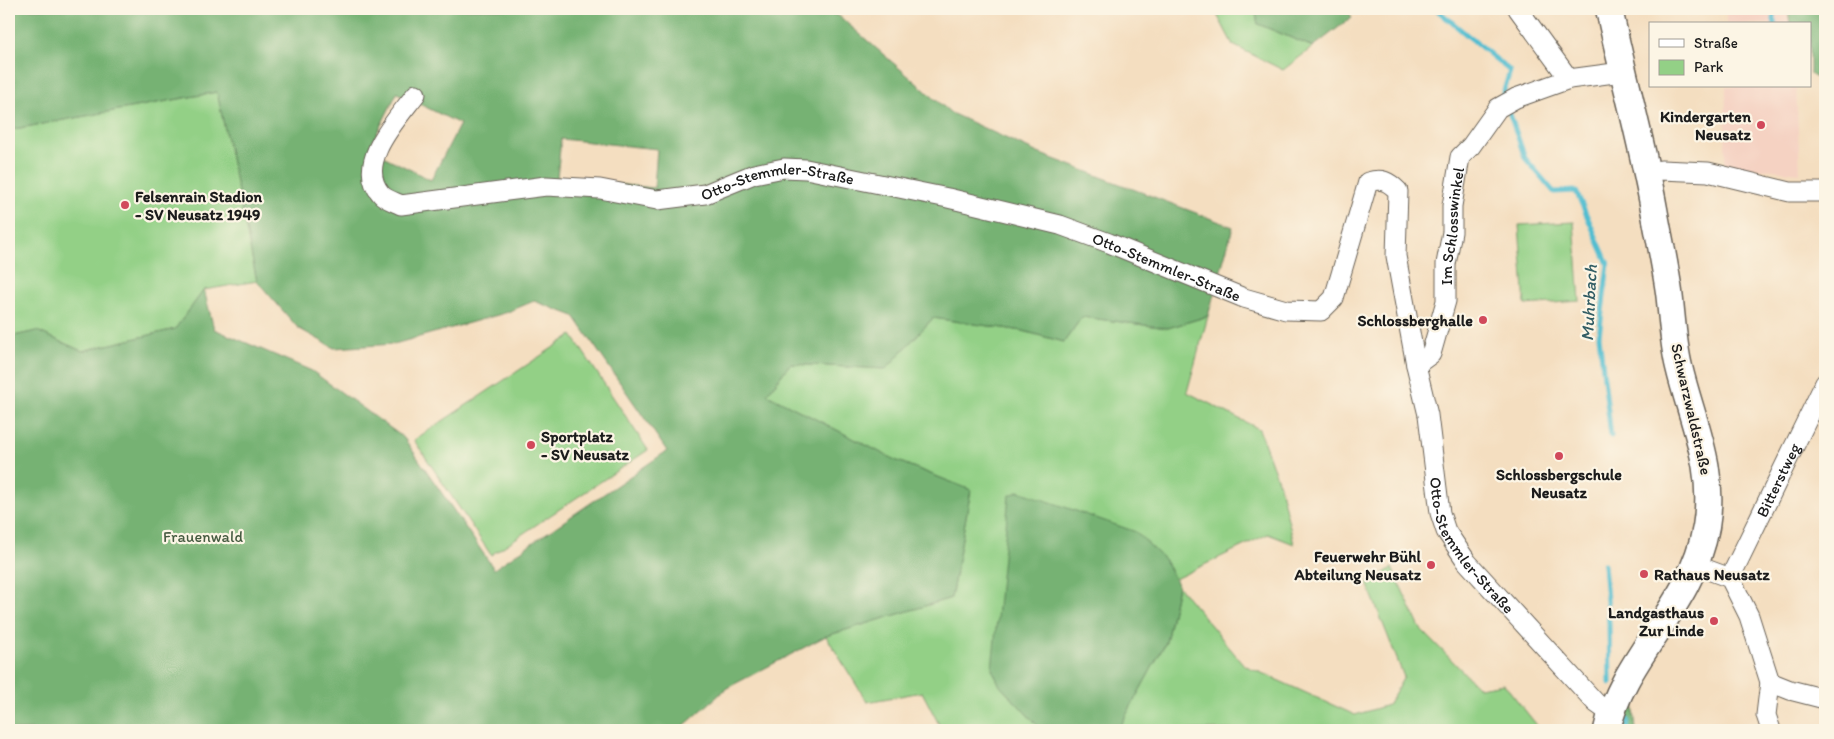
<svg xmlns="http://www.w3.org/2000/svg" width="1834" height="739" font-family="Itim,sans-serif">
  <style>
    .built { fill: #f5d2c2 }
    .green { fill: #93d086; stroke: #587651 }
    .forest { fill: #76b273; stroke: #496748; fill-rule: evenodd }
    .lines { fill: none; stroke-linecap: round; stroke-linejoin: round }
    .stream { stroke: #53bed0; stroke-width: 5 }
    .street-casing { stroke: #686055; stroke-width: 21 }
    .secondary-casing { stroke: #686055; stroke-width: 29 }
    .street { stroke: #fff; stroke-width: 19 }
    .secondary { stroke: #fff; stroke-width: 26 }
    .poi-dot { fill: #d1495b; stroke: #fcf5e5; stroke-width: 2 }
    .labels { text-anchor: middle; stroke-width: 4.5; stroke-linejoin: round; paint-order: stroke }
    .poi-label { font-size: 16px; font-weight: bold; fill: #1c1c1c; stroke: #fcf5e5; text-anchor: end }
    .street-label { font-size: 16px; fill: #1c1c1c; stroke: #fcf5e5 }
    .park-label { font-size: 16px; fill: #465b41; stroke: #fcf5e5 }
    .water-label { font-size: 18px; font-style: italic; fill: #325d64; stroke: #fcf5e5 }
  </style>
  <rect width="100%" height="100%" fill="#fcf5e5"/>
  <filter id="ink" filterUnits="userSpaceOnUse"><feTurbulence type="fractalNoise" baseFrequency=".02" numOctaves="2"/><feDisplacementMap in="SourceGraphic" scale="10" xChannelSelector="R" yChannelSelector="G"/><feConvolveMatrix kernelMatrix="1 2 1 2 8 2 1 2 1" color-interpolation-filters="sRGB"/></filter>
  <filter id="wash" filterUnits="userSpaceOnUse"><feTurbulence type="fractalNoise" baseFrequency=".0096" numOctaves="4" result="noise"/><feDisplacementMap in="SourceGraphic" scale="20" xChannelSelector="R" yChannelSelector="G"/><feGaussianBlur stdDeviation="1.12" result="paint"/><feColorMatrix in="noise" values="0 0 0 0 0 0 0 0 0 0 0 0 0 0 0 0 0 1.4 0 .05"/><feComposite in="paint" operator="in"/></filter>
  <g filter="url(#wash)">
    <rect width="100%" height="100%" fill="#f4dec0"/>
    <!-- built -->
    <g class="built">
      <path d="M 1726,9 L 1788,9 L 1790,24 L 1726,24 Z"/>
      <path d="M 1726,86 L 1796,86 L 1800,173 L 1725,165 Z"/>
    </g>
    <!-- green -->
    <g class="green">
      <path d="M 1214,9 L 1255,9 L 1258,24 L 1313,47 L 1283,70 L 1233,45 Z"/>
      <path d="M 217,92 L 257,281 L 204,290 L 175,329 L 82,351 L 37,331 L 9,337 L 9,130 Z"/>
      <path d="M 1574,222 L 1580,301 L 1525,305 L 1519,225 Z"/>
      <path d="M 1208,316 L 1187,392 L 1259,429 L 1280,486 L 1294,544 L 1268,534 L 1175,579 L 1164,559 L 1000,686 L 1042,730 L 942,730 L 922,692 L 867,702 L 826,636 L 951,598 L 971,490 L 895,460 L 767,394 L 790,364 L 886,369 L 933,318 L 1023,331 L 1064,342 L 1082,317 L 1168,328 Z"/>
      <path d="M 572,335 L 648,450 L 491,555 L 414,440 Z"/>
      <path d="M 1392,568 L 1420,628 L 1479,688 L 1504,684 L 1540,729 L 1118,730 L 1166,642 L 1178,586 L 1244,665 L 1355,715 L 1388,705 L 1404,677 L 1367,583 Z"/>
    </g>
    <!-- forest -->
    <g class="forest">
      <path d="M 9,9 L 818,9 L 839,16 L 951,113 L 1038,153 L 1233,227 L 1208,316 L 1168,328 L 1082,317 L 1064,342 L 1023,331 L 933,318 L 886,369 L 790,364 L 767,394 L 895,460 L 971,490 L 951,598 L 826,636 L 727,688 L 679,730 L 9,730 L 9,337 L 37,331 L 82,351 L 175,329 L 204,290 L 214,329 L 312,371 L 404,438 L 494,569 L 667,451 L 574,316 L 534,301 L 505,313 L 394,344 L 334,348 L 298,328 L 257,281 L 217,92 L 9,130 ZM 397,93 L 460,124 L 431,180 L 369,149 ZM 561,139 L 657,149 L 654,188 L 557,178 Z"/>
      <path d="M 1255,9 L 1346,9 L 1352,17 L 1313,47 L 1258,24 Z"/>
      <path d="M 1788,9 L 1825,9 L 1825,83 L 1810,74 L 1810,24 L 1790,24 Z"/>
      <path d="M 1019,491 L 1136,532 L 1164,559 L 1178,586 L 1166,642 L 1118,730 L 1042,730 L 1000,686 L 992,669 L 1009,496 Z"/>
      <path d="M 1633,700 L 1636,730 L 1618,730 L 1619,726 Z"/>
    </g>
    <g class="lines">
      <!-- stream -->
      <g class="stream">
        <path d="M 1436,9 L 1510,71 L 1503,94 L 1525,158 L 1554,192 L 1576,191 L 1608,264 L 1599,336 L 1611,436"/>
        <path d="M 1772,9 L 1775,24"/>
        <path d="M 1604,565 L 1609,623 L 1610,683"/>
        <path d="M 1627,730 L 1628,720"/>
      </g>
    </g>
  </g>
  <g filter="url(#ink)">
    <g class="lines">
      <!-- street casing -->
      <g class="street-casing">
        <g id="street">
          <path d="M 1518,9 L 1569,79"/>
          <path id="s1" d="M 416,94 C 397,119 354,164 381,194 C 385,199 395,202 401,205 L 546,186 L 600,189 L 657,200 L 705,194 L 754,174 L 784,168 L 806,169 L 948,198 L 1060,225 L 1109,243 L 1244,298 L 1286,310 L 1321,311 L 1334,298 L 1368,182 C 1382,178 1388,181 1398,191 L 1396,256 L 1416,365 L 1428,415 L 1440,513 L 1446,531 L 1467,562 L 1596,703 L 1610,713"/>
          <path d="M 1648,173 L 1661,170 L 1708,172 L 1790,192 L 1825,192"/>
          <path id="s2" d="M 1416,365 L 1431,354 L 1446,301 L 1446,264 L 1452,232 L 1452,206 L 1460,157 L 1471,146 L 1498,108 L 1516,98 L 1569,79 L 1622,72"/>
          <path d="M 1695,565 L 1730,578 L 1749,616 L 1770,682 L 1766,715 L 1771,730"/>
          <path id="s3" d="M 1730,578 L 1825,383"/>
          <path d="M 1770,682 L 1790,690 L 1825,699"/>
        </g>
      </g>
      <!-- secondary casing -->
      <g class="secondary-casing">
        <path id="secondary" d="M 1607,730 C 1622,657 1692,607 1706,527 C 1716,468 1692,422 1679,367 C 1673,343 1672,316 1669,292 C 1665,264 1659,237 1654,209 C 1642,142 1623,76 1609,9"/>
      </g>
      <!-- street -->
      <use href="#street" class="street"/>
      <!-- secondary -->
      <use href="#secondary" class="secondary"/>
    </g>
  </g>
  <!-- markers -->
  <g class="poi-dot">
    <circle cx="1761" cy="125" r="5"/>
    <circle cx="125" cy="205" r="5"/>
    <circle cx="1483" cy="320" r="5"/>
    <circle cx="531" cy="445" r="5"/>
    <circle cx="1559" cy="456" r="5"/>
    <circle cx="1431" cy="565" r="5"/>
    <circle cx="1644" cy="574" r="5"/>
    <circle cx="1714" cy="621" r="5"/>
  </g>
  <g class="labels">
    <!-- poi labels -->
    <g class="poi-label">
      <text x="1751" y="122">Kindergarten<tspan x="1751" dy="18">Neusatz</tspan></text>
      <text x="135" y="202" text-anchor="start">Felsenrain Stadion<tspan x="135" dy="18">- SV Neusatz 1949</tspan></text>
      <text x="1473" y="326">Schlossberghalle</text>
      <text x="541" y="442" text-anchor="start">Sportplatz<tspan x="541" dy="18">- SV Neusatz</tspan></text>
      <text x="1559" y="480" text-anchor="middle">Schlossbergschule<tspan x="1559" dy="18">Neusatz</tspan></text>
      <text x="1421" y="562">Feuerwehr Bühl<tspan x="1421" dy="18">Abteilung Neusatz</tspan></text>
      <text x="1654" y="580" text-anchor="start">Rathaus Neusatz</text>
      <text x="1704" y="618">Landgasthaus<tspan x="1704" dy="18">Zur Linde</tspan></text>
    </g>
    <!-- street labels -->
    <g class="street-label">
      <text dy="6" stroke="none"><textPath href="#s1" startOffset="520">Otto-Stemmler-Straße</textPath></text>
      <text dy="6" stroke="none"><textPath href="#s2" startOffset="149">Im Schlosswinkel</textPath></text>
      <text dy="6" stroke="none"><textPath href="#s1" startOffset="925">Otto-Stemmler-Straße</textPath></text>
      <text transform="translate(1692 409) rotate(77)" y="6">Schwarzwaldstraße</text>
      <text dy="6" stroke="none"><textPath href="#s3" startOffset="109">Bitterstweg</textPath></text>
      <text dy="6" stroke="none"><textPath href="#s1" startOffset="1629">Otto-Stemmler-Straße</textPath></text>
    </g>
    <!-- park labels -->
    <g class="park-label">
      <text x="203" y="542">Frauenwald</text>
    </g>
    <!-- water labels -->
    <g class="water-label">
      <text transform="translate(1589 303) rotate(-87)" y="6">Muhrbach</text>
    </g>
  </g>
  <!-- margin -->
  <rect width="1834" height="739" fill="none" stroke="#fcf5e5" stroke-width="30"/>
  <!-- legend -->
  <rect x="1649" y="22" width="162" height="65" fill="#fcf5e5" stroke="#a29e95"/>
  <rect x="1659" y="39" width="25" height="8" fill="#ffffff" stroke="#a29e95"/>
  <text x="1694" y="48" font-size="15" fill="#1c1c1c">Straße</text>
  <rect x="1659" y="60" width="25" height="15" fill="#93d086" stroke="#a29e95"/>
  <text x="1694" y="72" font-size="15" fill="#1c1c1c">Park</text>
</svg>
